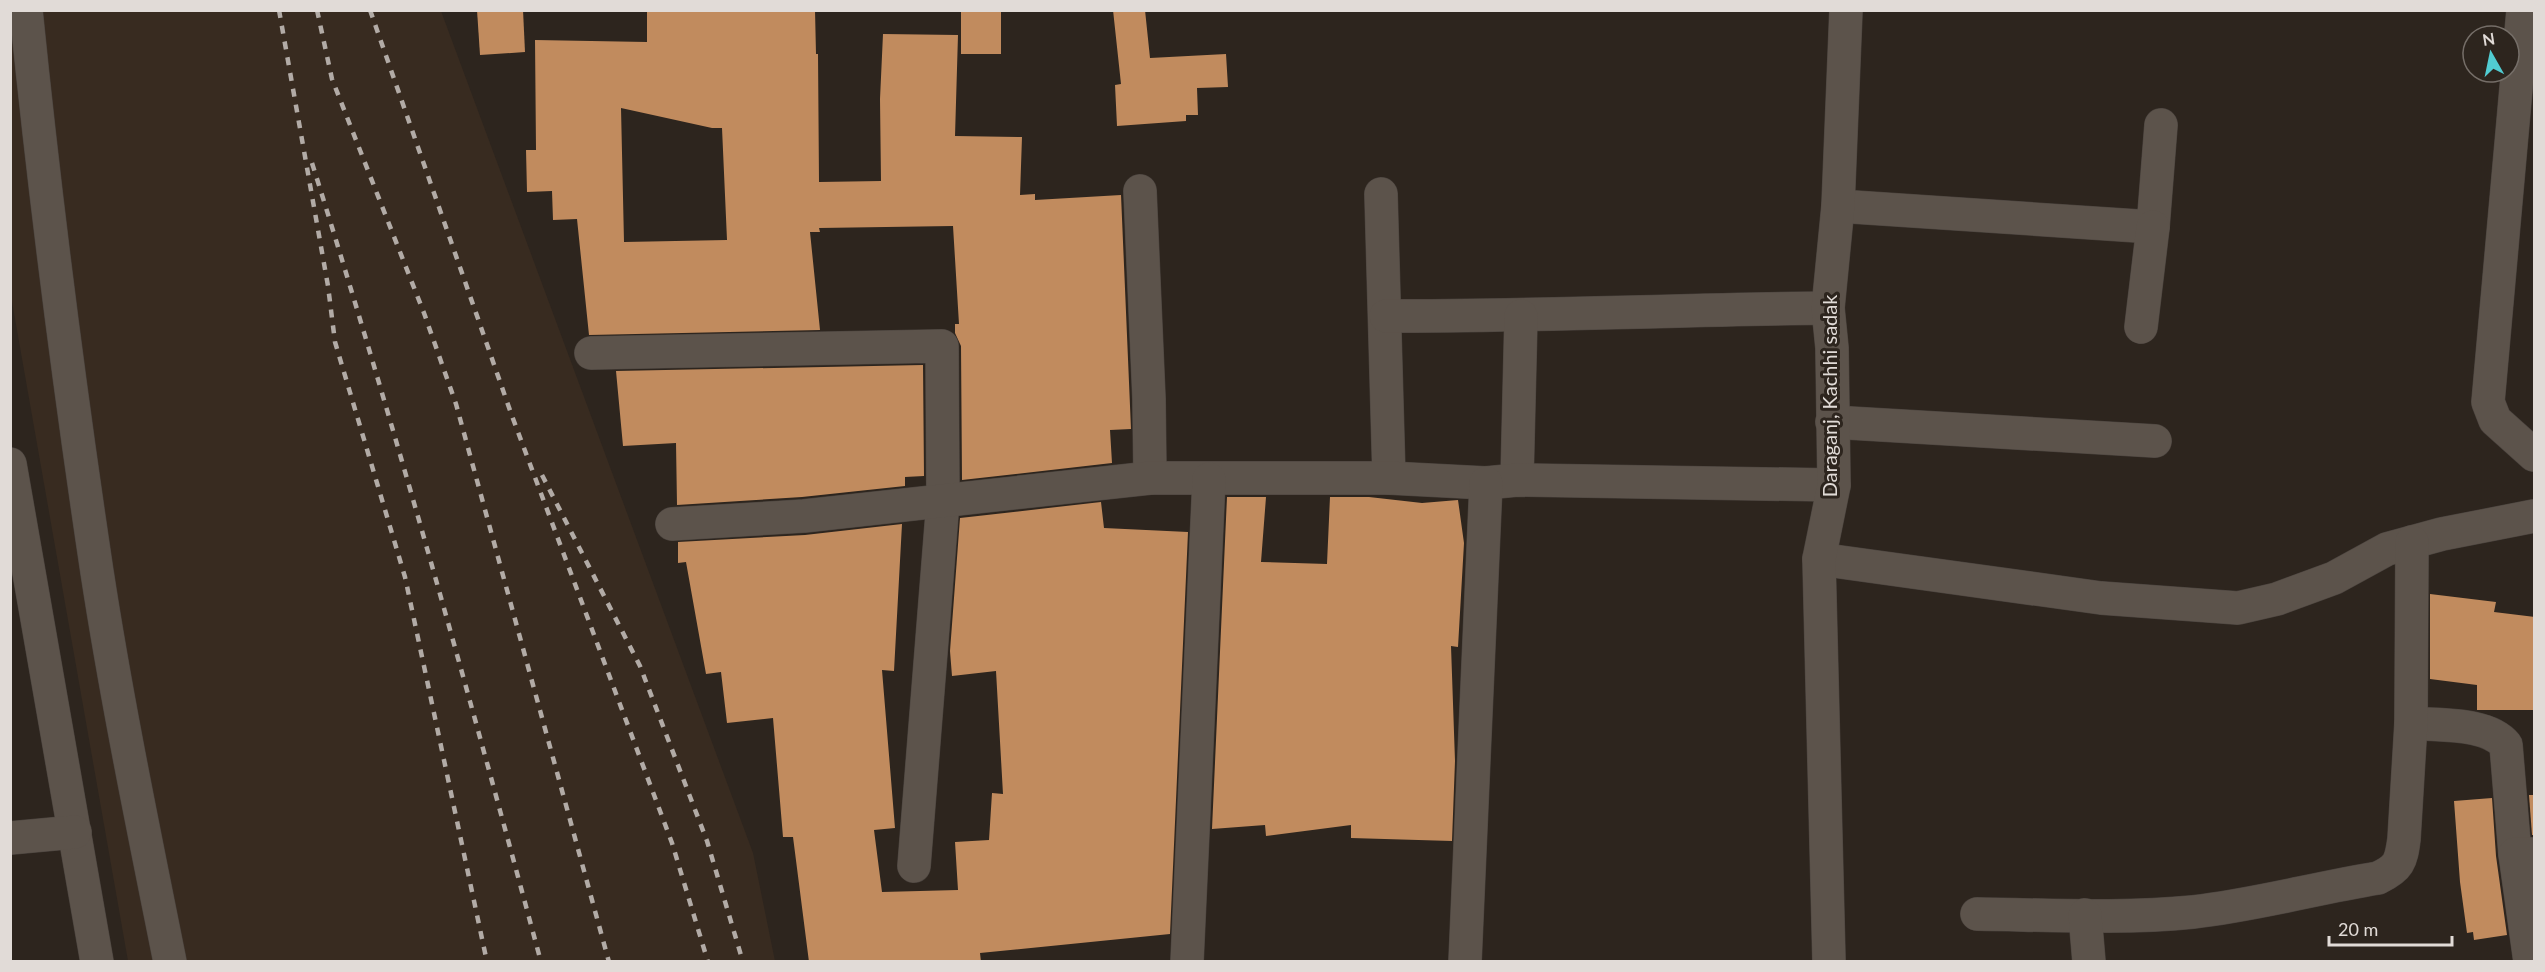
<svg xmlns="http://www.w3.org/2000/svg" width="2545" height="972" font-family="Lato,sans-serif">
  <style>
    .built { fill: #382b20 }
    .building { fill: #c18b5e; fill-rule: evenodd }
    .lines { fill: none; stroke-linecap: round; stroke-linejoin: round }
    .minor-casing { stroke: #4a433e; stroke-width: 34 }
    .minor { stroke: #5c534b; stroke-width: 33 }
    .rail { stroke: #b2aba6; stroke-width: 4.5; stroke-dasharray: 8 8; stroke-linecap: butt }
    .labels { text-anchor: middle; stroke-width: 6; stroke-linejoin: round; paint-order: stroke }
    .street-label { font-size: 20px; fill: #e1dbd7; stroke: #2d251e }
  </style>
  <rect width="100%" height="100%" fill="#2d251e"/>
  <!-- built -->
  <path class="built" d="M 10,11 L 441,11 L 753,853 L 775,961 L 128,961 L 11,296 Z"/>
  <!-- building -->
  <g class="building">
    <path d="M 477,10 L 523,10 L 525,52 L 480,55 Z"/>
    <path d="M 647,10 L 815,10 L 816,54 L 818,54 L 819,182 L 881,181 L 880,99 L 883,34 L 958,35 L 955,136 L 1022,137 L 1020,195 L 1035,194 L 1035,200 L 1121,195 L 1131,429 L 1110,430 L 1112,463 L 962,480 L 961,346 L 955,333 L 955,324 L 959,324 L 953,226 L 819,228 L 820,232 L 810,232 L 820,330 L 589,335 L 577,219 L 553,220 L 552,191 L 527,192 L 526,150 L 536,150 L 535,40 L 647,42 ZM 621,108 L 712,128 L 722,128 L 727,240 L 624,242 Z"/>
    <rect x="961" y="10" width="40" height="44"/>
    <path d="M 1113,10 L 1145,10 L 1150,58 L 1226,54 L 1228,87 L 1197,88 L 1198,115 L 1186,115 L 1186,121 L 1117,126 L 1115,85 L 1121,84 Z"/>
    <path d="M 923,365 L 924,476 L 905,477 L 905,486 L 802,497 L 677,505 L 676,443 L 623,446 L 616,371 Z"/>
    <path d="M 1227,497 L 1266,497 L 1261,562 L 1327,564 L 1330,497 L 1369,497 L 1422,503 L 1458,500 L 1464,543 L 1458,647 L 1451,646 L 1455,761 L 1452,841 L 1351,838 L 1351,825 L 1266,836 L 1265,825 L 1212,829 Z"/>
    <path d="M 1101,502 L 1104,528 L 1188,532 L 1170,934 L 980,953 L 981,962 L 809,962 L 793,837 L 783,837 L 773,718 L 727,723 L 721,672 L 706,674 L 686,562 L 678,563 L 678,542 L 805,535 L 902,524 L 894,671 L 882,670 L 895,828 L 874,830 L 882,892 L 958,890 L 955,842 L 989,840 L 992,793 L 1003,794 L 996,671 L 952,676 L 950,651 L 960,518 Z"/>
    <path d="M 2430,594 L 2496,602 L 2494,612 L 2535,617 L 2535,710 L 2477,710 L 2477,685 L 2430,679 Z"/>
    <path d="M 2529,795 L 2535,795 L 2535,835 L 2532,835 Z"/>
    <path d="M 2492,798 L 2496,856 L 2507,935 L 2474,940 L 2473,932 L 2467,933 L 2460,882 L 2454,801 Z"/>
  </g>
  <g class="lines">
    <!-- minor casing -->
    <g class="minor-casing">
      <g id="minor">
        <path d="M 26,10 C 45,198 69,385 97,572 C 117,702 144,832 170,962"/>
        <path d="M 2523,10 L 2488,402 L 2495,420 L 2534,455"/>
        <path d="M 1140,191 L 1149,399 L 1150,478"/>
        <path d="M 1381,194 L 1389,478"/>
        <path d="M 1838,206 L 2153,227 L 2161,125"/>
        <path d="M 1386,316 C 1533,316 1681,310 1828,308"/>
        <path d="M 2141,327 L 2153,227"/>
        <path d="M 591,353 L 942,346 L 943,501 L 914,866"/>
        <path d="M 1832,422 L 2155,441"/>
        <path d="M 10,464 L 97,962"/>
        <path d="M 1517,480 L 1521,316"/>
        <path d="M 672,524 L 804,516 L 1150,478 L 1389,478 L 1486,483 L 1517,480 L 1834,485"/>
        <path d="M 1819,559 L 2101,598 L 2238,608 L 2277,599 L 2334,578 L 2387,549 L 2442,534 L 2534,516"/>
        <path d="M 2411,723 C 2440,726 2487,722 2506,745 L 2515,854"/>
        <path d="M 10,838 L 75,832"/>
        <path d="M 1977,914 C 2049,915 2122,919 2193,912 C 2256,905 2316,888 2378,878 C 2399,868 2401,862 2404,839 L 2411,723 L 2412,542"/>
        <path d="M 2085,915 L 2089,962"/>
        <path d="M 1187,962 L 1209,479"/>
        <path d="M 1465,962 L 1486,483"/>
        <path d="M 1829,962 L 1819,559 L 1834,485 L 1832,348 L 1828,308 L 1838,206 L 1846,10"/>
        <path d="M 2530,962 L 2515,854 L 2534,854"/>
      </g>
    </g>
    <!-- minor -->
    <use href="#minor" class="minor"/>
    <!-- rail -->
    <g class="rail">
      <path d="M 279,10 L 328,286 L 335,342 L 405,577 L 487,962"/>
      <path d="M 317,10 L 332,79 L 424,313 L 456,404 L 609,962"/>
      <path d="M 370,10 L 512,416 L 672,843 L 708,962"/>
      <path d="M 312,163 C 395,427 469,694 541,962"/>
      <path d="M 542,475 L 640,666 L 707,841 L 743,962"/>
    </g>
  </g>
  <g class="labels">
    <!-- street labels -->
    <g class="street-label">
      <text transform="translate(1830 396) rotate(-90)" y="7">Daraganj, Kachhi sadak</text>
    </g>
  </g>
  <!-- border -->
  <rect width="2545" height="972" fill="none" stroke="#e1dbd7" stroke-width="24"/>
  <!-- north arrow -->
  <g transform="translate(2491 54) rotate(351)"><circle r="28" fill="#2d251e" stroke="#756e68" stroke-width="1.5"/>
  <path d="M0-4.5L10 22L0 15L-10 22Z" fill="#51ccd2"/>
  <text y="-9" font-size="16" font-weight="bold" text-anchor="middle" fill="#e1dbd7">N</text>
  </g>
  <!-- scale -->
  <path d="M2329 936v9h123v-9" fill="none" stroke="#e1dbd7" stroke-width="3"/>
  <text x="2338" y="936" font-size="18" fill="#e1dbd7" stroke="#2d251e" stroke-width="4.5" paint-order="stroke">20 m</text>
</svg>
